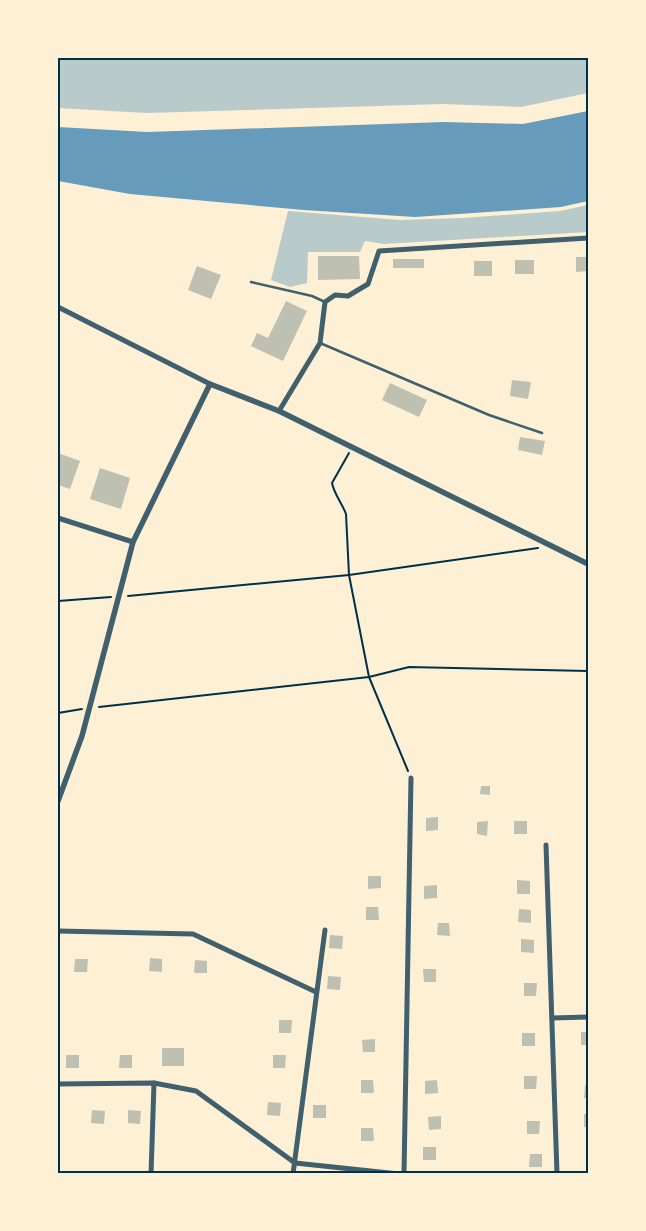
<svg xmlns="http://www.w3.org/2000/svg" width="646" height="1231" font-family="'Noto Sans',sans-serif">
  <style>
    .green { fill: #b9caca }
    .water { fill: #669bbc }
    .building { fill: #bec0b2 }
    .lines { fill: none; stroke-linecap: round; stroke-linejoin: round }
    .path { stroke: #003049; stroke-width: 2 }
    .service { stroke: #3f606c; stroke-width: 2.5 }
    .minor { stroke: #3f606c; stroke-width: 5 }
    .tertiary { stroke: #3f606c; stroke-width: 5.5 }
    .neatline { fill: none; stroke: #003049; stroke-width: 2 }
  </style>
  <rect width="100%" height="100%" fill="#fdf0d5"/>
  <!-- green -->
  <g class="green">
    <path d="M 58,58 L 588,58 L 588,93 L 521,107 L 443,104 L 147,113 L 58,108 Z"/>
    <path d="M 588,205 L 588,232 L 383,244 L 365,241 L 360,252 L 308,252 L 307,283 L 290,287 L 271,280 L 288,211 L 400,220 L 462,218 L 560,211 Z"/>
  </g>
  <!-- water -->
  <path class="water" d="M 588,111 L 588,201 L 561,207 L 415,217 L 304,210 L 130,194 L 58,181 L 58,127 L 147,132 L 444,122 L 523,124 Z"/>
  <!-- building -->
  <g class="building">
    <path d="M 318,256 L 359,256 L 360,279 L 318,280 Z"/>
    <path d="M 576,257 L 588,257 L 588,271 L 576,272 Z"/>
    <rect x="393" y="259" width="31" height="9"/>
    <rect x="515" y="260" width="19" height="14"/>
    <rect x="474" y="261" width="18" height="15"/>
    <path d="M 197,266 L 221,275 L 211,299 L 188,290 Z"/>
    <path d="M 286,301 L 307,311 L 283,361 L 251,346 L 257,333 L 268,338 Z"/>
    <path d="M 512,380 L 531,382 L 528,399 L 510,396 Z"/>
    <path d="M 390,383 L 427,400 L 419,417 L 382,400 Z"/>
    <path d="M 520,437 L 545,441 L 542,455 L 518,450 Z"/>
    <path d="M 58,453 L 80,461 L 70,489 L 58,485 Z"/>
    <path d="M 100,468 L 130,478 L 121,509 L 90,499 Z"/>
    <path d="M 481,786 L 490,786 L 490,795 L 480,794 Z"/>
    <path d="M 438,817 L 438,830 L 426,831 L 426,818 Z"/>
    <path d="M 488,821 L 487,836 L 477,834 L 477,822 Z"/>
    <rect x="514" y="821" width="13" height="13"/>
    <path d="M 368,876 L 381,876 L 381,888 L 368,889 Z"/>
    <path d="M 517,880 L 530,881 L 530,894 L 517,894 Z"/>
    <path d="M 437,885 L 437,898 L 424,899 L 424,886 Z"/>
    <path d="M 366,907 L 378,907 L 379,920 L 366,920 Z"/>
    <path d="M 519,909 L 531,910 L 531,923 L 518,922 Z"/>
    <path d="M 438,923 L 449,923 L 450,936 L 437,935 Z"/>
    <path d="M 330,935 L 343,936 L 342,949 L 329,948 Z"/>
    <path d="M 521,939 L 534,940 L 534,953 L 521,952 Z"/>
    <path d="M 150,958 L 162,959 L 162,972 L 149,971 Z"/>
    <path d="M 75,959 L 88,959 L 87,972 L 74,972 Z"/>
    <path d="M 195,960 L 207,961 L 207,973 L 194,973 Z"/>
    <path d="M 423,969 L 436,969 L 436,982 L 424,982 Z"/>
    <path d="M 328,976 L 341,977 L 340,990 L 327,989 Z"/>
    <path d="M 524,983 L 537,983 L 536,996 L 524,996 Z"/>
    <path d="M 279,1020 L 292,1020 L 291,1033 L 279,1033 Z"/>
    <rect x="581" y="1032" width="7" height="13"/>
    <rect x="522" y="1033" width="13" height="13"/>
    <path d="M 375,1039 L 375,1052 L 363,1052 L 362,1040 Z"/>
    <rect x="162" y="1048" width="22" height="18"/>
    <rect x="66" y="1055" width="13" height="13"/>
    <path d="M 120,1055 L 132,1055 L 132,1068 L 119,1068 Z"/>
    <path d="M 273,1055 L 286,1055 L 285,1068 L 273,1068 Z"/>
    <path d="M 524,1076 L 537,1076 L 536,1089 L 524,1089 Z"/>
    <path d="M 361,1080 L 373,1080 L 374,1093 L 361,1093 Z"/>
    <path d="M 437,1080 L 438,1093 L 425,1094 L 425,1081 Z"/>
    <path d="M 585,1085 L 588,1085 L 588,1098 L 584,1098 Z"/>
    <path d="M 268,1102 L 281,1103 L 280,1116 L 267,1115 Z"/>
    <rect x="313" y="1105" width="13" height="13"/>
    <path d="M 92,1110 L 105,1111 L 104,1124 L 91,1123 Z"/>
    <path d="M 128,1110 L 141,1111 L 140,1124 L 128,1123 Z"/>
    <rect x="584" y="1114" width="4" height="13"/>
    <path d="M 441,1116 L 441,1129 L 429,1130 L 428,1117 Z"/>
    <path d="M 527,1121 L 540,1121 L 539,1134 L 527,1134 Z"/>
    <path d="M 361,1128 L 373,1128 L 374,1141 L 361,1141 Z"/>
    <rect x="423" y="1147" width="13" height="13"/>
    <path d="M 530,1154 L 542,1154 L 542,1167 L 529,1167 Z"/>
  </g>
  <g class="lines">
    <!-- path -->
    <g class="path">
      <path d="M 349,453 L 332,483 C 334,494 342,503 346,514 L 349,575 L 369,677 L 408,771"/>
      <path d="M 128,596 L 349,575 L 538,548"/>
      <path d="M 58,601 L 111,597"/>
      <path d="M 99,707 L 369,677 L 409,667 L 588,671"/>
      <path d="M 58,713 L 82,709"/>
    </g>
    <!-- service -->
    <g class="service">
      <path d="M 251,282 L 312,296 L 325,302"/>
      <path d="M 320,343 L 489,415 L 542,433"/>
    </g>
    <!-- minor -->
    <g class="minor">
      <path d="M 58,307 L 210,384"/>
      <path d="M 279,411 L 320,343 L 325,302 L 335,295 L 348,296 L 368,284 L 379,251 L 588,238"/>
      <path d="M 58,518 L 133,542"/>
      <path d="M 546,845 L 557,1174"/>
      <path d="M 58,931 L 193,934 L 316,992"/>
      <path d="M 552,1018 L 588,1017"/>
      <path d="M 58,1084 L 154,1083 L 196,1091 L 295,1163 L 399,1174"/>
      <path d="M 151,1174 L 154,1083"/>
      <path d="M 293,1174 L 325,930"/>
      <path d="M 404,1174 L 411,778"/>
    </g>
    <!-- tertiary -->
    <path class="tertiary" d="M 58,801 L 82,736 L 133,542 L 210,384 L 279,411 L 588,564"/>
  </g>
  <!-- border -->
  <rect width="646" height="1231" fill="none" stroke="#fdf0d5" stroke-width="118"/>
  <rect x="59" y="59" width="528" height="1113" class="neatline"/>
</svg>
